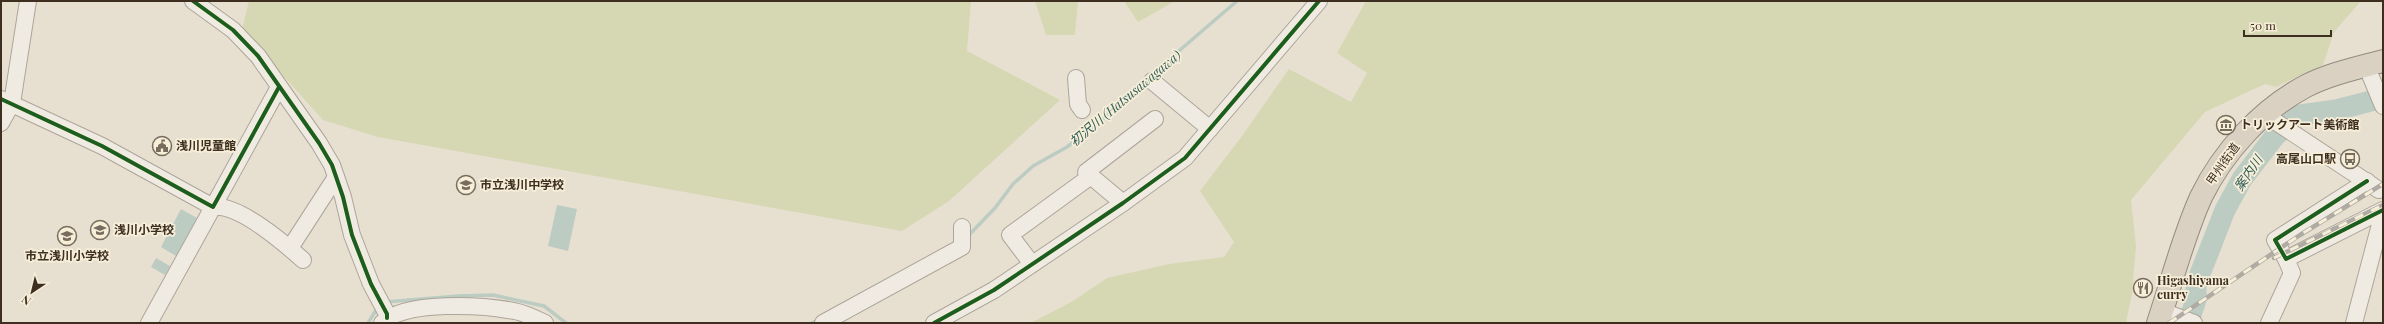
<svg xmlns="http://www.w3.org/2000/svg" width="2384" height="324" font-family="'Playfair Display','Noto Sans JP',serif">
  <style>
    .green { fill: #d6d7b3 }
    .water { fill: #bcccc2 }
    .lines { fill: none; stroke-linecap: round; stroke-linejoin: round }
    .stream { stroke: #bcccc2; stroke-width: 3.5 }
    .river { stroke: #bcccc2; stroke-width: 21 }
    .minor-casing { stroke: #ada599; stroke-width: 18 }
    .highway-casing { stroke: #928b80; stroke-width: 24 }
    .minor { stroke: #efebe3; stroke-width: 16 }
    .highway { stroke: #dad1c2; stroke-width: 22 }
    .rail-casing { stroke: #afaaa2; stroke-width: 4.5 }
    .rail { stroke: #f7eed8; stroke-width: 3; stroke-dasharray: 9; stroke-linecap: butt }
    .cycleway-casing { stroke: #f7eed8; stroke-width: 6 }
    .cycleway { stroke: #1b5e20; stroke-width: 4 }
    .labels { text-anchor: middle; stroke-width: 3.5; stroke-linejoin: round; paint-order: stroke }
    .poi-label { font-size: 12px; font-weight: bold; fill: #3d2e20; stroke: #f7eed8; text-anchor: start }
    .street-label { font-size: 12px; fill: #3d2e20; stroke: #f7eed8 }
    .water-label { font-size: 13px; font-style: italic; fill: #2f5d5a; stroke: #f7eed8 }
  </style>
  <rect width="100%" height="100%" fill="#e7e0d1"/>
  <!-- green -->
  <g class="green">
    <path d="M 249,1 L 971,1 L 967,51 L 1060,100 L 949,201 L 902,231 L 378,137 L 323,120 L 242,30 Z"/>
    <path d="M 1035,1 L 1078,1 L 1075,35 L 1046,35 Z"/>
    <path d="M 1124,1 L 1175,1 L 1138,22 Z"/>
    <path d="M 1366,1 L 2361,1 L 2334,32 L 2323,65 L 2276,87 L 2265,84 L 2205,112 L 2131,200 L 2136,246 L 2132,293 L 2126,323 L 1031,323 L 1073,301 L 1107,278 L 1169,264 L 1224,257 L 1234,242 L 1200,191 L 1242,136 L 1289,69 L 1351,102 L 1367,73 L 1337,53 Z"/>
  </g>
  <!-- water -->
  <g class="water">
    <path d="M 557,205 L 577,209 L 568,251 L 548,246 Z"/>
    <path d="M 181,209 L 197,218 L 176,256 L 161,247 Z"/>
    <path d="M 156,258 L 170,266 L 165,275 L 151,267 Z"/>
  </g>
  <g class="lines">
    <!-- stream -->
    <g class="stream">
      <path d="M 967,237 L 995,208 L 1013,184 L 1033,166 L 1067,147 L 1102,120 L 1122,100 L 1237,1"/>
      <path d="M 385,302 L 458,296 L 493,295 L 544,306 L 566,323"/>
      <path d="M 368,323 L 378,307"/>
      <path d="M 812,323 L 818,320"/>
    </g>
    <!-- river -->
    <path class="river" d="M 2188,323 L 2196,300 L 2196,285 L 2200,274 L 2225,210 L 2242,179 L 2275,136 L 2300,115 L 2336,110 L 2383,98"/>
    <!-- minor casing -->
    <g class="minor-casing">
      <g id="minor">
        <path d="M 193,1 L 233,30 L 258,56 L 319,143 L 332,165 L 343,197 L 352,235 L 371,284 L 387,314 L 387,318"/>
        <path d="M 2366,65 L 2383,106"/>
        <path d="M 1076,78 L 1078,104 L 1082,110"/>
        <path d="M 1152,81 L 1210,129"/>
        <path d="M 1,99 L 102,146 L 213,207 L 279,87"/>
        <path d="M 2264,114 L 2379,190"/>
        <path d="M 1,123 L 12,103 L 28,1"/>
        <path d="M 2367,181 L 2275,240 L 2286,259 L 2383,210"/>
        <path d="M 1123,203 L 1086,172 L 1155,119"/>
        <path d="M 290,248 L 336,177"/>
        <path d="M 1032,264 L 1010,235 L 1091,176"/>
        <path d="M 2162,311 L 2194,323"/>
        <path d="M 149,323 L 213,207 C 239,204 284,243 303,260"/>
        <path d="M 382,323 C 406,300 483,305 514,311 C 525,313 535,318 545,323"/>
        <path d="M 823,323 L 962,247 L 962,227"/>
        <path d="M 934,323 L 994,290 L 1123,203 L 1185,158 L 1319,1"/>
        <path d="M 2269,323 L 2292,273 L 2286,259"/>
        <path d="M 2354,323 L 2383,213"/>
      </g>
    </g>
    <!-- highway casing -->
    <g class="highway-casing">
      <path id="highway" d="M 2158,323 C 2172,281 2183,237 2201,197 C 2223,152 2261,110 2306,86 C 2329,74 2357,68 2383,61"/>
    </g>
    <!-- minor -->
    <use href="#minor" class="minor"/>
    <!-- highway -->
    <use href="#highway" class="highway"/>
    <!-- rail casing -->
    <g class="rail-casing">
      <g id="rail">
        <path d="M 2274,258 L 2383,205"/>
        <path d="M 2169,323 L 2300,235 L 2383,184"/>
      </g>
    </g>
    <!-- rail -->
    <use href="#rail" class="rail"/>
    <!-- cycleway casing -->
    <g class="cycleway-casing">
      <g id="cycleway">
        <path d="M 193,1 L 233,30 L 258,56 L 319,143 L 332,165 L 343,197 L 352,235 L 371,284 L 387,314 L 387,318"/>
        <path d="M 1,99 L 102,146 L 213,207 L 279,87"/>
        <path d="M 2367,181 L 2275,240 L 2286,259 L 2383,210"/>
        <path d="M 934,323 L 994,290 L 1123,203 L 1185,158 L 1319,1"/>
      </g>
    </g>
    <!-- cycleway -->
    <use href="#cycleway" class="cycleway"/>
  </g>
  <!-- icons -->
  <defs>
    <g id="museum-ring" transform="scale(1)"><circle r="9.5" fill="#f7eed8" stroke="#786c5e" stroke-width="1.5"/><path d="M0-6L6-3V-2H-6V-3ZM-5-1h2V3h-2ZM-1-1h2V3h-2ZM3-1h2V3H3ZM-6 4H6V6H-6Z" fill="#786c5e"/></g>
    <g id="civic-ring" transform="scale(1)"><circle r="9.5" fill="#f7eed8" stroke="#786c5e" stroke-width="1.5"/><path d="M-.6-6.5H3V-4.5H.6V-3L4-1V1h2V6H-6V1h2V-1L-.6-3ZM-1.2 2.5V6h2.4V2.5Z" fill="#786c5e"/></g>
    <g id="bus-ring" transform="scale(1)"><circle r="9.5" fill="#f7eed8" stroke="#786c5e" stroke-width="1.5"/><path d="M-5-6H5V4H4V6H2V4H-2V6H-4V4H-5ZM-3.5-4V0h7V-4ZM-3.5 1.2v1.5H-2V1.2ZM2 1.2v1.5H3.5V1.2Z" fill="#786c5e"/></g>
    <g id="school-ring" transform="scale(1)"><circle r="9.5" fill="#f7eed8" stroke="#786c5e" stroke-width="1.5"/><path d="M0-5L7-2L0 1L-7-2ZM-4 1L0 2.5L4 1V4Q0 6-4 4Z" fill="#786c5e"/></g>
    <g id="restaurant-ring" transform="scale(1)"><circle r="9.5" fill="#f7eed8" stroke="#786c5e" stroke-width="1.5"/><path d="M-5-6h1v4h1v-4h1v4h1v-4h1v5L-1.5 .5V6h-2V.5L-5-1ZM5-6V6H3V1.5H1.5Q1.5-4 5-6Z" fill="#786c5e"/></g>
  </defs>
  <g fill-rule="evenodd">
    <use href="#museum-ring" x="2226" y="125"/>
    <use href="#civic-ring" x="162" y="146"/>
    <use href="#bus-ring" x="2350" y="159"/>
    <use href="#school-ring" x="466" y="185"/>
    <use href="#school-ring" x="100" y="230"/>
    <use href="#school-ring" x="67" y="236"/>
    <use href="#restaurant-ring" x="2143" y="288"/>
  </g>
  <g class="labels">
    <!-- poi labels -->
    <g class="poi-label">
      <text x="2240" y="129">トリックアート美術館</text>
      <text x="176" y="150">浅川児童館</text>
      <text x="2336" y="163" text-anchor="end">高尾山口駅</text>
      <text x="480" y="189">市立浅川中学校</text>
      <text x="114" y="234">浅川小学校</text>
      <text x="67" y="260" text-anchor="middle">市立浅川小学校</text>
      <text x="2157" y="285">Higashiyama<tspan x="2157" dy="14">curry</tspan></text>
    </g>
    <!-- street labels -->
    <g class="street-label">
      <text transform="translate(2223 164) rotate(-55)" y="4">甲州街道</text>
    </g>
    <!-- water labels -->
    <g class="water-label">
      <text transform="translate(1125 98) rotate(-40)" y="5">初沢川 (Hatsusawagawa)</text>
      <text transform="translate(2248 173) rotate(-56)" y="5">案内川</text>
    </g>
  </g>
  <!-- border -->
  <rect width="2384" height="324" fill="none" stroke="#3d2e20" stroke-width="4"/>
  <!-- north arrow -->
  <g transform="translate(32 292) rotate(215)" stroke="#f7eed8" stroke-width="3" paint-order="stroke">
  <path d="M0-3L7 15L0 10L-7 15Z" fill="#3d2e20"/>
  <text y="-6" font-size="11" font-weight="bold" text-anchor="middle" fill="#3d2e20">N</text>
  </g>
  <!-- scale -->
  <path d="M2244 30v6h87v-6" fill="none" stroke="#3d2e20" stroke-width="2"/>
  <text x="2250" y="30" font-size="12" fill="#3d2e20" stroke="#f7eed8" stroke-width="3" paint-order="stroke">50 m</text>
</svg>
